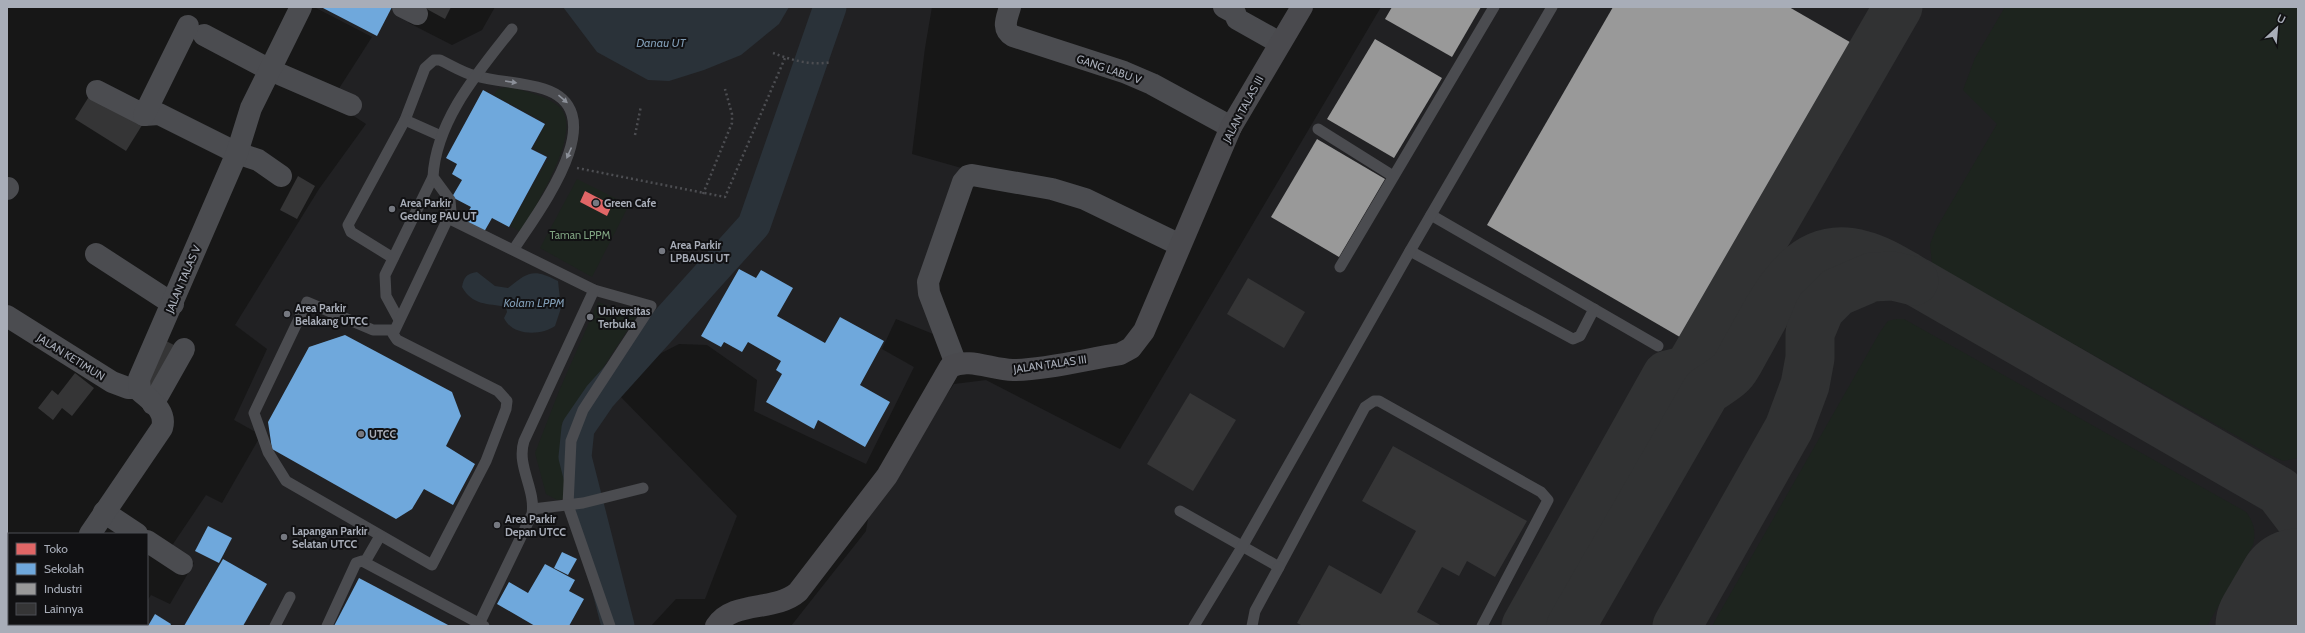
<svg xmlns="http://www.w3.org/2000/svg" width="2305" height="633" font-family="Cabin,sans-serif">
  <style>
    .built { fill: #212123 }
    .green { fill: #1d241e }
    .water { fill: #2a3239 }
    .shops { fill: #e06666 }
    .schools { fill: #6fa8dc }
    .industry { fill: #999 }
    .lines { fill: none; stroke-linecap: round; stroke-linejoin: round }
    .river { stroke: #2a3239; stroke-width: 33 }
    .taxiway { stroke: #313233; stroke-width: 49 }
    .runway { stroke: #313233; stroke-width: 123 }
    .building { fill: #353536 }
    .path { stroke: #4d4e52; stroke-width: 2.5; stroke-dasharray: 2 3; stroke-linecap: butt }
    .lane { stroke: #4b4c50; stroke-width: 11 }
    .street { stroke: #4b4c50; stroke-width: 22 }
    .secondary { stroke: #4a4a4e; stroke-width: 22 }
    .oneway { fill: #8c9099 }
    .poi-dot { fill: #757880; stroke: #111113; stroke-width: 1.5 }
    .labels { text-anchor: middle; stroke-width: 4; stroke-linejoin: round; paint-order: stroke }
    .street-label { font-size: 11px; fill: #a8adb8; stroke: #111113 }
    .poi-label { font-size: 11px; font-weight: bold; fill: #a8adb8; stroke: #111113; text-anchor: start }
    .park-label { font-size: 11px; fill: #7fa381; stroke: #111113 }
    .water-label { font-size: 12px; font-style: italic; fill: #7f9bb3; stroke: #111113 }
  </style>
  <rect width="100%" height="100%" fill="#171717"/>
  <!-- built -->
  <g class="built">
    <path d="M 314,7 L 402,7 L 409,23 L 452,45 L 482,30 L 495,7 L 932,7 L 925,48 L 912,154 L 965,169 L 927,275 L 948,340 L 896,319 L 882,349 L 914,367 L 866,464 L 754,411 L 757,380 L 707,345 L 679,344 L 644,362 L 618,394 L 737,516 L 705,599 L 676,599 L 651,626 L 132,626 L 133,624 L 147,624 L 147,601 L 151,595 L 170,604 L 194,563 L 171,547 L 206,495 L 222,503 L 261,435 L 234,420 L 267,349 L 235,325 L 319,189 L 366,124 L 331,101 L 372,37 Z"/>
    <path d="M 1381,7 L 2298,7 L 2298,626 L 791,626 L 866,531 L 870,506 L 954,384 L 986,380 L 1120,449 Z"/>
  </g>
  <!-- green -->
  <g class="green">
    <path d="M 2005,7 L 2298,7 L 2298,458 L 2283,461 L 2272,456 L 1932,264 L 1930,244 L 1936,229 L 1997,124 L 1963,90 L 1975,58 Z"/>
    <path d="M 508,87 C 524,91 544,95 557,105 C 588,126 533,209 521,232 L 510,226 L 549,157 L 533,148 L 546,123 L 494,95 L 498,89 Z"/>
    <path d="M 577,179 L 629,205 L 592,277 L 540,248 Z"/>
    <path d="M 598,302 L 636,317 C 618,346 560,427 562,457 C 563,470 569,485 572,498 L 557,500 L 546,494 L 535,453 L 559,391 Z"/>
    <path d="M 1897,319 L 1904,319 L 2246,512 C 2254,523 2256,531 2253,545 L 2207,626 L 1712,626 L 1880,332 L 1888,321 Z"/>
  </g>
  <!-- water -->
  <g class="water">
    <path d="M 563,7 L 789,7 L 779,24 L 741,55 L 704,70 L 669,81 L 648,80 L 597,52 Z"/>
    <path d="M 477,272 L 495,286 L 508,288 C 528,272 533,268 558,281 L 561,308 L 555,326 C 541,336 512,336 504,318 L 507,312 L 506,307 C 487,303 473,306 462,287 C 464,277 466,274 477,272 Z"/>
  </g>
  <!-- shops -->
  <path class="shops" d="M 585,191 L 612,205 L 607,216 L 580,202 Z"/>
  <!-- schools -->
  <g class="schools">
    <path d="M 321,7 L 392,7 L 377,36 Z"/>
    <path d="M 483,90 L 545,124 L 531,149 L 547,157 L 509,227 L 492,218 L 484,232 L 463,221 L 471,207 L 452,197 L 462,180 L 452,174 L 457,164 L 446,158 Z"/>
    <path d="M 739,269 L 756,278 L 761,270 L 793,288 L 777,316 L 825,343 L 840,317 L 884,341 L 860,385 L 890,402 L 865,447 L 818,420 L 814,429 L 766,402 L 782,374 L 776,370 L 781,361 L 748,342 L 742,352 L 724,342 L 721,347 L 701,336 Z"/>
    <path d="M 345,335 L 452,392 L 461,416 L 446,446 L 475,464 L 453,505 L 424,489 L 412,509 L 396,519 L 272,449 L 268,422 L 309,347 Z"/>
    <path d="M 208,526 L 232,538 L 219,563 L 195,551 Z"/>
    <path d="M 562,552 L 577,559 L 568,575 L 554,568 Z"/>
    <path d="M 223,559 L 267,584 L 243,626 L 184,626 Z"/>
    <path d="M 545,564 L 575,580 L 569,591 L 584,599 L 569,626 L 535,626 L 497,604 L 509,582 L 528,593 Z"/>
    <path d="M 359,578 L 450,626 L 334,626 Z"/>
    <path d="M 155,614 L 171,624 L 170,626 L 148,626 Z"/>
  </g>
  <!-- industry -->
  <g class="industry">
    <path d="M 1392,7 L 1481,7 L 1452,57 L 1385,19 Z"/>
    <path d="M 1613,7 L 1789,7 L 1855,45 L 1685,340 L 1487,225 Z"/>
    <path d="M 1375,39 L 1442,78 L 1394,158 L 1327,119 Z"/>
    <path d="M 1317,139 L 1385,179 L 1339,257 L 1271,217 Z"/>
  </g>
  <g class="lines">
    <!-- river -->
    <path class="river" d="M 618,626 L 575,457 L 578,428 L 600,396 L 754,225 L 830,7"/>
    <!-- taxiway -->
    <g class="taxiway">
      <path d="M 2288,608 L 2298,583"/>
      <path d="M 1526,626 L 1667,375 L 1688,370 L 1898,7"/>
      <path d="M 1571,626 L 1706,391 C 1714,385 1724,380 1731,373 C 1738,366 1742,355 1747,347 C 1772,303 1799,237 1862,255 C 1882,260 1899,272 1917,282 L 2279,491 L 2298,516"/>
      <path d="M 1677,626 L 1789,428 L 1805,385 L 1810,358 L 1810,333 L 1820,309 L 1837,292 L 1872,277 L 1893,276 L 1914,281"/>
    </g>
    <!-- runway -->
    <path class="runway" d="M 2277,626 L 2298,590"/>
  </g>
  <!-- building -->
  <g class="building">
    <path d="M 423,7 L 451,7 L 445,19 Z"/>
    <path d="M 93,90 L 144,122 L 126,151 L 75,119 Z"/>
    <path d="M 298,176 L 315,186 L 297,219 L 280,210 Z"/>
    <path d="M 1248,278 L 1305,312 L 1284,348 L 1227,314 Z"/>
    <path d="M 162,339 L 178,347 L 155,392 L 139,384 Z"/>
    <path d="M 75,373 L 94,388 L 72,416 L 62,408 L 53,420 L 38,408 L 52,390 L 58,395 Z"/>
    <path d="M 1190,393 L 1236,420 L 1193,491 L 1147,464 Z"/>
    <path d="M 1393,446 L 1527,521 L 1495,577 L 1467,561 L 1459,576 L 1442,567 L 1417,612 L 1442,626 L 1303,626 L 1297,623 L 1329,565 L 1381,594 L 1416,531 L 1362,501 Z"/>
  </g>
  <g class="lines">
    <!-- path -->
    <g class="path">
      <path d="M 773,53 C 791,60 812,66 831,62"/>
      <path d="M 635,135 L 641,106"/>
      <path d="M 577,168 L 725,197 L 785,58"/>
      <path d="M 703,194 L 732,123 L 732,114 L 725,89"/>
    </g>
    <!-- lane -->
    <g class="lane">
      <path d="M 1318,129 L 1393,176"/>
      <path d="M 441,136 L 405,120 L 425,68 L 434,60 L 440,60 C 451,65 463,73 476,76 C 498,82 522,82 544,89 C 616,112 537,213 514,249"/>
      <path d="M 1431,215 L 1658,346"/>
      <path d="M 448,218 L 594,290 L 651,306 L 583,410 L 571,441 L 568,505 L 610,626"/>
      <path d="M 1410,251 L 1573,339 L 1580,336 L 1594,309"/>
      <path d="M 393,258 L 351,232 L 348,225 L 405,120"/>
      <path d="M 1340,267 L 1494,7"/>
      <path d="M 399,320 L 386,296 L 385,275 L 433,177"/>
      <path d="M 393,330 L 373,330 L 307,302 L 254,413 L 268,452 L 286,481 L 432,565 L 486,461 L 506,409 L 507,401 L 498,391 L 397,340 L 393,334 L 451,212 L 450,200 L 433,177 C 436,120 479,71 512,29"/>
      <path d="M 533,509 L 583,503 L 643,488"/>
      <path d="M 1180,511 L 1279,567 L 1365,407 L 1374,401 L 1379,401 L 1541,492 L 1548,500 L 1482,626"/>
      <path d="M 365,562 L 380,536"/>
      <path d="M 479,624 L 532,514 C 536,489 516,466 524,441 L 594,290"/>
      <path d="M 275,626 L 290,597"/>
      <path d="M 327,626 L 356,563 L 362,561 L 484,626"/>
      <path d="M 1194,626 L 1242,547 L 1410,251 L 1552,7"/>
      <path d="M 1252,626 L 1255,611 L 1279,567"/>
    </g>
    <!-- street -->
    <g class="street">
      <path d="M 403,7 L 417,14"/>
      <path d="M 1010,7 C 1007,18 1001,29 1013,36 L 1124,72 L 1152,84 L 1231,127"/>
      <path d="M 1224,7 L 1235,13 L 1237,19 L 1280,43"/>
      <path d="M 204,35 L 270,70 L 351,105"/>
      <path d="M 97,91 L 144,115 L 159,114 L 237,153 L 258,160 L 281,176"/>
      <path d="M 144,115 L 188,26"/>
      <path d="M 7,189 L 8,188"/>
      <path d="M 96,254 L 173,304"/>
      <path d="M 7,316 L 112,382 L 128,388 L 139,388"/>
      <path d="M 956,364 L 929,293 L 928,282 L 963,182 L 968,176 L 972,175 L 1052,189 L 1085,199 L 1180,245"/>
      <path d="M 153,404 L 184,349"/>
      <path d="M 104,512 L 137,534"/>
      <path d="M 90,534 L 162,428 C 167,411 151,401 140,391 L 139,379 L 237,153 L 251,108 L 301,7"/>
      <path d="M 147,541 L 182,564"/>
      <path d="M 75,624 L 79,626"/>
      <path d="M 33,626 L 34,624"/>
    </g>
    <!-- secondary -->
    <path class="secondary" d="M 716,626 C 733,600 775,612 798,592 L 887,476 L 950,367 C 969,357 992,370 1013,370 C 1045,370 1087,359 1120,354 L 1131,348 L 1144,331 L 1231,127 L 1302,7"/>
  </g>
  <!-- one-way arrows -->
  <defs><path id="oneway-solid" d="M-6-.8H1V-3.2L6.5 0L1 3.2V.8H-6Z"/></defs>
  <g class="oneway">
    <use href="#oneway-solid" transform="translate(511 82) rotate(9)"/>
    <use href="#oneway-solid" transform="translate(563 99) rotate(41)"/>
    <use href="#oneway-solid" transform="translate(569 153) rotate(114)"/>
  </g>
  <!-- markers -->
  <g class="poi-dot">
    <circle cx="596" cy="203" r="4"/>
    <circle cx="392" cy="209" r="4"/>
    <circle cx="662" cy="251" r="4"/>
    <circle cx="287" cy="314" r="4"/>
    <circle cx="590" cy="317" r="4"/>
    <circle cx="361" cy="434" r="4"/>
    <circle cx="497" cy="525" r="4"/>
    <circle cx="284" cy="537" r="4"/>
  </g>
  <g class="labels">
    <!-- street labels -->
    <g class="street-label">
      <text transform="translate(1109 69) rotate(19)" y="4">GANG LABU V</text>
      <text transform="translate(1243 109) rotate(-62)" y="4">JALAN TALAS III</text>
      <text transform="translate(183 279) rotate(-67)" y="4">JALAN TALAS V</text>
      <text transform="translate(71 357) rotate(32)" y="4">JALAN KETIMUN</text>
      <text transform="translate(1050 364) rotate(-8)" y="4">JALAN TALAS III</text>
    </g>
    <!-- poi labels -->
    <g class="poi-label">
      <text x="400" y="207">Area Parkir<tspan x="400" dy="13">Gedung PAU UT</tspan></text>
      <text x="604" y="207">Green Cafe</text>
      <text x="670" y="249">Area Parkir<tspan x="670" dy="13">LPBAUSI UT</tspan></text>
      <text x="295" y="312">Area Parkir<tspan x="295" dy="13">Belakang UTCC</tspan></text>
      <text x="598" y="315">Universitas<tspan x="598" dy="13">Terbuka</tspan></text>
      <text x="369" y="438">UTCC</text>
      <text x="505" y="523">Area Parkir<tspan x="505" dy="13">Depan UTCC</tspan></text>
      <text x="292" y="535">Lapangan Parkir<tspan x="292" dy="13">Selatan UTCC</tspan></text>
    </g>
    <!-- park labels -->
    <g class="park-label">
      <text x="580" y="239">Taman LPPM</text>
    </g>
    <!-- water labels -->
    <g class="water-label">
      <text x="661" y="47">Danau UT</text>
      <text x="534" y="307">Kolam LPPM</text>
    </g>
  </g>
  <!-- border -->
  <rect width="2305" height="633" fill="none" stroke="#a8adb8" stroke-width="16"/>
  <!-- legend -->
  <rect x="8" y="533" width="140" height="92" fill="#111113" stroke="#4d4f55"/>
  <rect x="16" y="543" width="20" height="12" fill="#e06666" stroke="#4d4f55"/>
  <text x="44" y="553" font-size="12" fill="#a8adb8">Toko</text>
  <rect x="16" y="563" width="20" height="12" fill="#6fa8dc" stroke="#4d4f55"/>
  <text x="44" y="573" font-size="12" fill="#a8adb8">Sekolah</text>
  <rect x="16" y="583" width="20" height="12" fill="#999999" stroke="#4d4f55"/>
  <text x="44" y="593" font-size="12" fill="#a8adb8">Industri</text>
  <rect x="16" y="603" width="20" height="12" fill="#353536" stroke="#4d4f55"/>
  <text x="44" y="613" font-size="12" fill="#a8adb8">Lainnya</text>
  <!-- north arrow -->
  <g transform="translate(2277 28) rotate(26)" stroke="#111113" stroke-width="3" paint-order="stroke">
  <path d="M0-3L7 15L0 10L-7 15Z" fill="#a8adb8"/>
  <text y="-6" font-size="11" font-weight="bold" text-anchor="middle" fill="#a8adb8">U</text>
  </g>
</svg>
